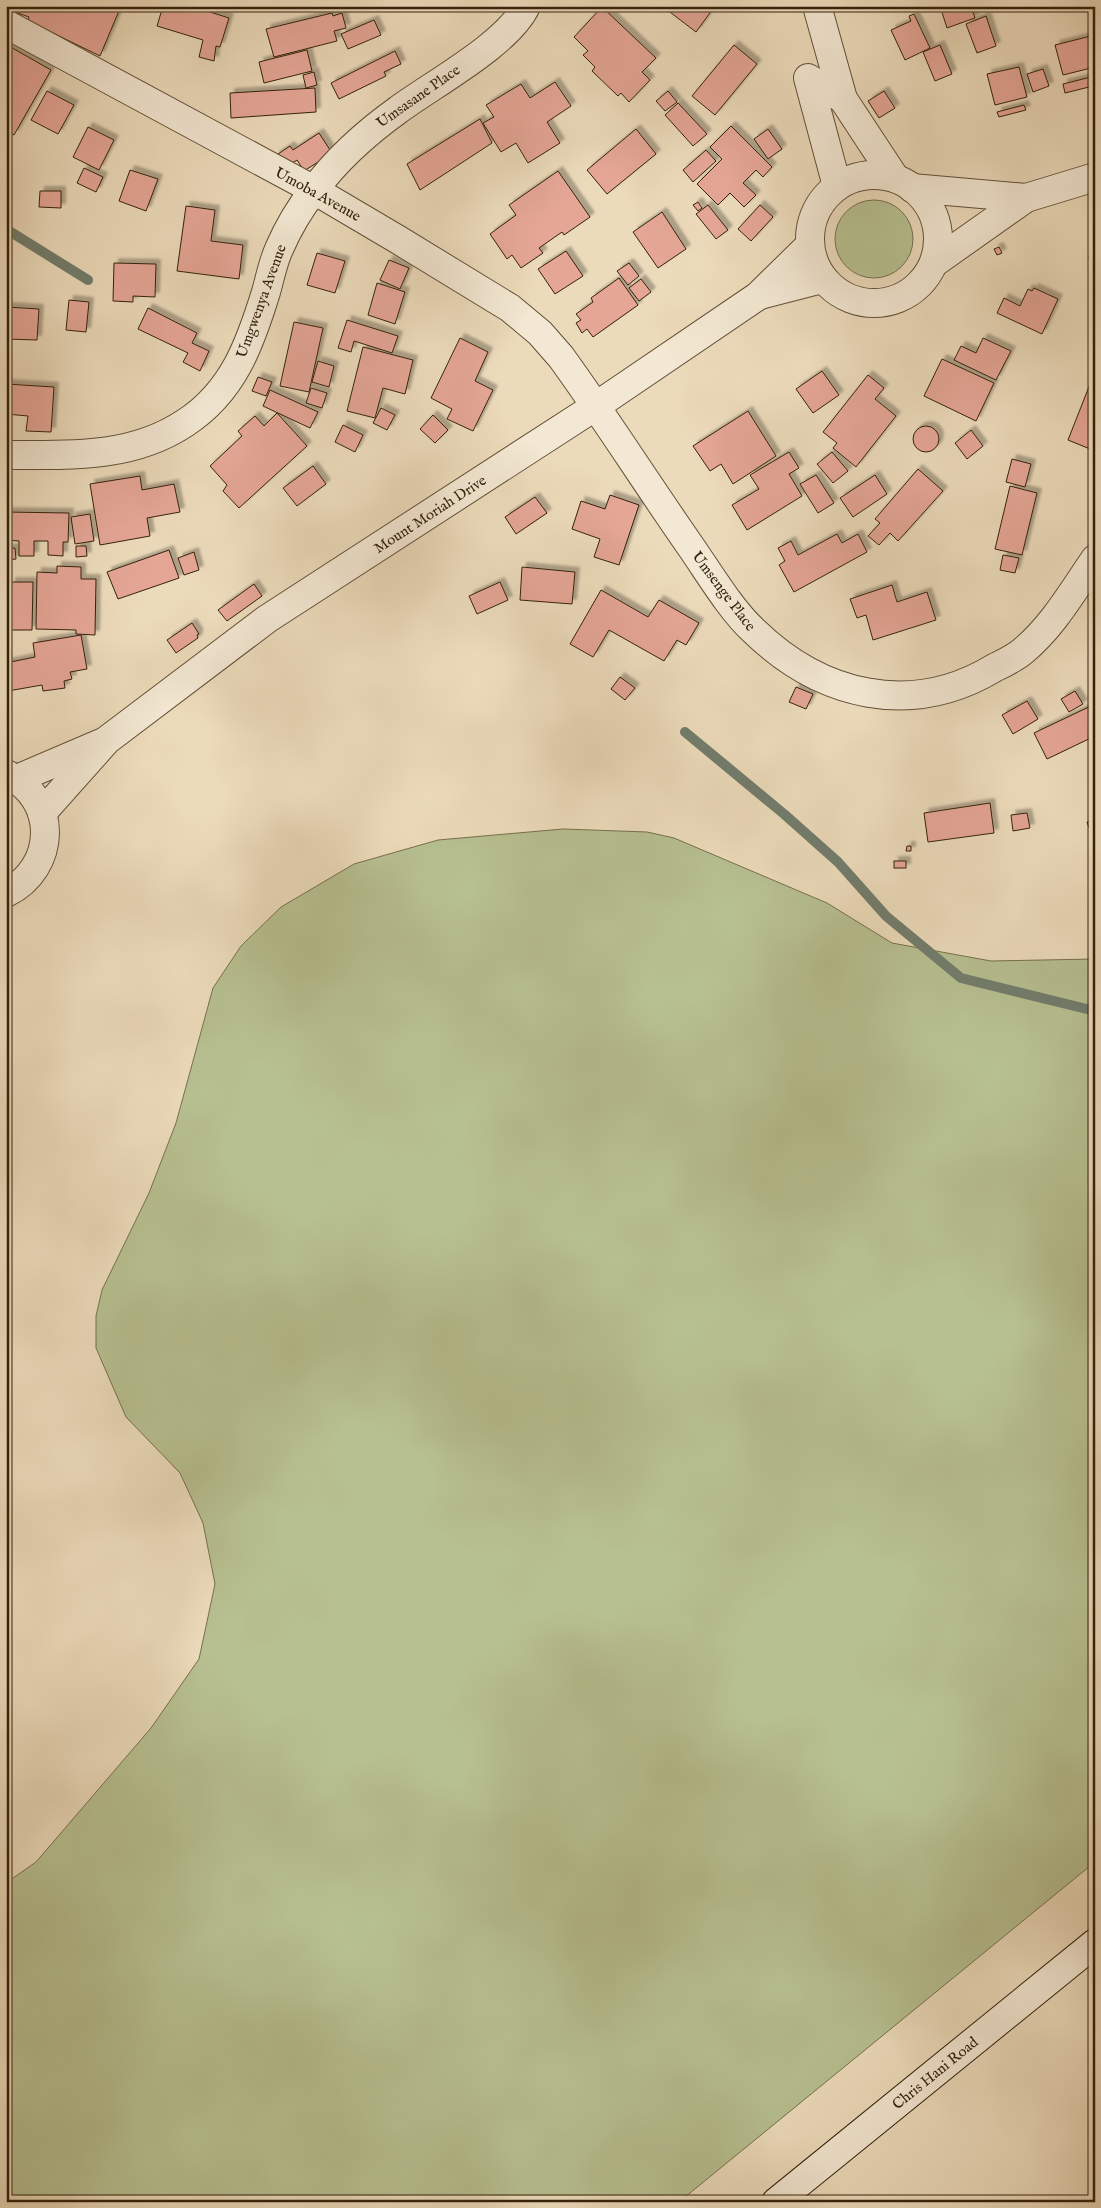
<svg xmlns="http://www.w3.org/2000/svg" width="1101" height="2208" font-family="'IM FELL English',serif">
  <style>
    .green { fill: #b7c091; stroke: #76704e }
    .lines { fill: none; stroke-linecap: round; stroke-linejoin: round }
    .stream { stroke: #717d6d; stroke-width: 10 }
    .building { fill: #e5a696; stroke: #34210c; filter: url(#shadow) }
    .minor-casing { stroke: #625038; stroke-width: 30 }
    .secondary-casing { stroke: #34210c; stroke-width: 30 }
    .minor { stroke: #f3e8d3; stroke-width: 28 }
    .secondary { stroke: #f3e8d3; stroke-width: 28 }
    .labels { text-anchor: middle; stroke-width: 4; stroke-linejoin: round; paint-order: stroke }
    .street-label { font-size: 15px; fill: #34210c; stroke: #f3e8d3 }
  </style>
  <defs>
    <filter id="shadow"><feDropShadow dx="4.5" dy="-4.5" stdDeviation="1" flood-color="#0004"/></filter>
  </defs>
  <rect width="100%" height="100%" fill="#ecdbbb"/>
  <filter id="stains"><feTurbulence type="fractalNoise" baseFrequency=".004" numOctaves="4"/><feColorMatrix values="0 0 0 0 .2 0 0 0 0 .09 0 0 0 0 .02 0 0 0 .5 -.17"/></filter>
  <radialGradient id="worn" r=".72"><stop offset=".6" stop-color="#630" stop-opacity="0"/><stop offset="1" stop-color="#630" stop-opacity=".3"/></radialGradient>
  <!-- green -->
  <g class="green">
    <circle cx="874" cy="239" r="39"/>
    <path d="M 563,829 L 647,832 L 674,838 L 827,903 L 892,943 L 991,961 L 1095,959 L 1095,1862 L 679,2202 L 6,2202 L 6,1883 L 36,1862 L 151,1728 L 199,1659 L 215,1584 L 203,1523 L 180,1473 L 126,1417 L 96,1348 L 96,1316 L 102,1290 L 149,1193 L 176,1123 L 213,988 L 241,946 L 281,907 L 354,864 L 438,840 Z"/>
  </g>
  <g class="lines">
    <!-- stream -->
    <g class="stream">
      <path d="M 6,229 L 88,280"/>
      <path d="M 685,732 L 784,814 L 838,862 L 886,916 L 961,978 L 1095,1011"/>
    </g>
  </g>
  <!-- building -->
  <g class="building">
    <path d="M 13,6 L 121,6 L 100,56 L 28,21 L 29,17 L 12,11 Z"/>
    <path d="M 163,6 L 191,6 L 229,18 L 220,47 L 216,46 L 214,61 L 199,57 L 203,40 L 157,26 Z"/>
    <path d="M 446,6 L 457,6 L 451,11 Z"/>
    <path d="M 662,6 L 715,6 L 696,32 Z"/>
    <path d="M 877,6 L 894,6 L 879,11 Z"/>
    <path d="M 940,6 L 971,6 L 975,18 L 947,28 Z"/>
    <path d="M 602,7 L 656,58 L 642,72 L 650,80 L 629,102 L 621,93 L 618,96 L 592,71 L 595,67 L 583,55 L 588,51 L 574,37 Z"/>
    <path d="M 332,13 L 333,16 L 342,13 L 346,28 L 334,31 L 337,41 L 274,57 L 266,29 Z"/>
    <path d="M 914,14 L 930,48 L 905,60 L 891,30 L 911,21 L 909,16 Z"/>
    <path d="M 986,16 L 996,46 L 977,53 L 966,24 Z"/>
    <path d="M 374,20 L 381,35 L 348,49 L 341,34 Z"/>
    <path d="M 1095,35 L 1095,67 L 1063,75 L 1055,45 Z"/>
    <path d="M 7,45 L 51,70 L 14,135 L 6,130 Z"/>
    <path d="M 734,45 L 757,64 L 715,115 L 692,96 Z"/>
    <path d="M 940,45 L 952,74 L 935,81 L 923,52 Z"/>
    <path d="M 307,50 L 312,71 L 264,83 L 259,62 Z"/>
    <path d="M 395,51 L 401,64 L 384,72 L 386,76 L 339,99 L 331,83 Z"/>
    <path d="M 1019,67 L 1027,97 L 995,105 L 987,74 Z"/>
    <path d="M 1043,69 L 1049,86 L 1033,92 L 1027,74 Z"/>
    <path d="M 314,72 L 317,85 L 306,88 L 303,75 Z"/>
    <path d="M 1091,77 L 1093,86 L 1065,93 L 1063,84 Z"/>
    <path d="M 555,82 L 571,106 L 547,122 L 560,143 L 528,163 L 516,143 L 501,152 L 483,123 L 494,117 L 486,105 L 521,84 L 530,98 Z"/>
    <path d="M 315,88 L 316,112 L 231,118 L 230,93 Z"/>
    <path d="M 47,91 L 74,105 L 58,134 L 31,120 Z"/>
    <path d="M 668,91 L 677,102 L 665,111 L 656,101 Z"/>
    <path d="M 884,91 L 895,108 L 879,118 L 868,101 Z"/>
    <path d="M 678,103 L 707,134 L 693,146 L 665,115 Z"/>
    <path d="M 1024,105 L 1026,110 L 999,117 L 997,112 Z"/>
    <path d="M 480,119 L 492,143 L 420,190 L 407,164 Z"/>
    <path d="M 731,126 L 772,167 L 763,177 L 756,170 L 743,183 L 756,195 L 744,207 L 730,193 L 718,205 L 697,184 L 722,159 L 710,147 Z"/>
    <path d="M 88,127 L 114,140 L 99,170 L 73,157 Z"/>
    <path d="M 636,129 L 656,154 L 607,194 L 587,170 Z"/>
    <path d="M 768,129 L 782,149 L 768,159 L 754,139 Z"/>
    <path d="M 319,133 L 332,153 L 304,171 L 297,160 L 283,169 L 275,156 L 290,146 L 293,150 Z"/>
    <path d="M 706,150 L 716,161 L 693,182 L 683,170 Z"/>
    <path d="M 84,168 L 103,177 L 96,192 L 77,183 Z"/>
    <path d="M 130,170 L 158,179 L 146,211 L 119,201 Z"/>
    <path d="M 558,171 L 590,217 L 564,235 L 562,232 L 539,248 L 543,253 L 521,268 L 512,255 L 507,259 L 490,234 L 516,215 L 509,205 Z"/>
    <path d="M 40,191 L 61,191 L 61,208 L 39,207 Z"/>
    <path d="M 698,202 L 702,208 L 698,211 L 693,205 Z"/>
    <path d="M 708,205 L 728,230 L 716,239 L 696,214 Z"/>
    <path d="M 760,205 L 773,217 L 751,241 L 738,229 Z"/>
    <path d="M 186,206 L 215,210 L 211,241 L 243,245 L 239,279 L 177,271 Z"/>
    <path d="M 662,212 L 686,249 L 658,268 L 633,232 Z"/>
    <path d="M 999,247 L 1002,253 L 997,255 L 994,249 Z"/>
    <path d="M 566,251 L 583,276 L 555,294 L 538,269 Z"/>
    <path d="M 317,253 L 345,261 L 335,293 L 307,285 Z"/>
    <path d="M 1095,255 L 1095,273 L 1091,273 L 1089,256 Z"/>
    <path d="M 389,260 L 409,268 L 400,289 L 380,280 Z"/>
    <path d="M 114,263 L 156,264 L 155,297 L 133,296 L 133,302 L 113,301 Z"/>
    <path d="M 629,263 L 639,276 L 628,285 L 617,271 Z"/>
    <path d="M 619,278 L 638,305 L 593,337 L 587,329 L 582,333 L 576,323 L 581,320 L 576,314 L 593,302 L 591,298 Z"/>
    <path d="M 641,279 L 651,292 L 639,301 L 629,288 Z"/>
    <path d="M 377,283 L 405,292 L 395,324 L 368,315 Z"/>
    <path d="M 1034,288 L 1058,299 L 1042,334 L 997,313 L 1004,298 L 1020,306 L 1028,289 L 1032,291 Z"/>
    <path d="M 69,300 L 89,302 L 86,332 L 66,330 Z"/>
    <path d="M 6,307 L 39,309 L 37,340 L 6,339 Z"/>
    <path d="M 148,308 L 197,333 L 192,343 L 209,351 L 200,371 L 183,362 L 188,353 L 138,329 Z"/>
    <path d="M 347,320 L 398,336 L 392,353 L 354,341 L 351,352 L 338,348 Z"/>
    <path d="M 294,322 L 323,328 L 309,392 L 280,386 Z"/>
    <path d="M 460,338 L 488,352 L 475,381 L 493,390 L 473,431 L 447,419 L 452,409 L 431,398 Z"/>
    <path d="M 983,338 L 1011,351 L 996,380 L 954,360 L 961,346 L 976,353 Z"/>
    <path d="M 363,347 L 413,360 L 405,394 L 383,388 L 375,418 L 347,411 Z"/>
    <path d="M 942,359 L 994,383 L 976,421 L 924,396 Z"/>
    <path d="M 318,361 L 334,366 L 329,387 L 312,382 Z"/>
    <path d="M 822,371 L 839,395 L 813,413 L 796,389 Z"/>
    <path d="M 868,375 L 884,388 L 875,399 L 896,416 L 856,467 L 833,448 L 837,443 L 823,432 Z"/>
    <path d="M 258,377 L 272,382 L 266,396 L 252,391 Z"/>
    <path d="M 1092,379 L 1095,380 L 1095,451 L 1068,440 Z"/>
    <path d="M 6,384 L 54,387 L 51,432 L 26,431 L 28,416 L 6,414 Z"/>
    <path d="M 311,388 L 327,393 L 322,408 L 306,403 Z"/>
    <path d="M 270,390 L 318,412 L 310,428 L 263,406 Z"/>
    <path d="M 381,408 L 395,415 L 387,430 L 373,423 Z"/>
    <path d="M 748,411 L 776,456 L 733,484 L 721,464 L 710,471 L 693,446 Z"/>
    <path d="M 277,413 L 307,446 L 239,508 L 223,491 L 227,485 L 210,466 L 242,436 L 238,431 L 255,416 L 264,426 Z"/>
    <path d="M 433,415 L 448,430 L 435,443 L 420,429 Z"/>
    <path d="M 343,425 L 363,435 L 355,452 L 335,442 Z"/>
    <circle cx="926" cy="439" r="13"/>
    <path d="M 971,430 L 983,446 L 967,459 L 955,443 Z"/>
    <path d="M 789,452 L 799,468 L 789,474 L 802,496 L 747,530 L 732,505 L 759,489 L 750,475 Z"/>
    <path d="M 832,452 L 848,471 L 833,483 L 817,464 Z"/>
    <path d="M 1012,459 L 1031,464 L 1025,487 L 1006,482 Z"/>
    <path d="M 313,466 L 326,484 L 297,506 L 283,488 Z"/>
    <path d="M 918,469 L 943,491 L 898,541 L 890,533 L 879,545 L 868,536 L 880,523 L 875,519 Z"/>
    <path d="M 816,475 L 834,503 L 818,513 L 800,484 Z"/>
    <path d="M 875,475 L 887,494 L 853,517 L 840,498 Z"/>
    <path d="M 140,476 L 142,490 L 174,484 L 180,512 L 147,518 L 150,536 L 100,545 L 90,484 Z"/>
    <path d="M 1010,486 L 1037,493 L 1022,555 L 995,549 Z"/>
    <path d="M 610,495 L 639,505 L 619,565 L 594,557 L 600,539 L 572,529 L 581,501 L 605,509 Z"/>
    <path d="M 535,497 L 547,513 L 516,534 L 505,517 Z"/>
    <path d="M 6,512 L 69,513 L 68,542 L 63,542 L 63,556 L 48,555 L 48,541 L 34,541 L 34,556 L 19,556 L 19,541 L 6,540 Z"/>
    <path d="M 90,514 L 94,541 L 75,544 L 71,517 Z"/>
    <path d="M 837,534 L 842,543 L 858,534 L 867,552 L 794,592 L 779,565 L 785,561 L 778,548 L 791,541 L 798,555 Z"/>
    <path d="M 76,546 L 86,546 L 87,556 L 76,557 Z"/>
    <path d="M 15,548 L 16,559 L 6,560 L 6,549 Z"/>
    <path d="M 169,550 L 179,578 L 118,599 L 107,572 Z"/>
    <path d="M 194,552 L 199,570 L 184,575 L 178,558 Z"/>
    <path d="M 1003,555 L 1019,558 L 1015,573 L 1000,570 Z"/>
    <path d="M 57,566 L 81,567 L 81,579 L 96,579 L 95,635 L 76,634 L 76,630 L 36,629 L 37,572 L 57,573 Z"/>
    <path d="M 522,567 L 575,572 L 572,604 L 520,600 Z"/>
    <path d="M 11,582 L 33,582 L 32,630 L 6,630 L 6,605 L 11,606 Z"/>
    <path d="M 500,582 L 508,600 L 477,614 L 469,596 Z"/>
    <path d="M 254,584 L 262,596 L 227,621 L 218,610 Z"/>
    <path d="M 892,585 L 897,602 L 927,592 L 936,620 L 873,640 L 866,615 L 857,618 L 850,599 Z"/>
    <path d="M 601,590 L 648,617 L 659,600 L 699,623 L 686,645 L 677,640 L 664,661 L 609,630 L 593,657 L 570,644 Z"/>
    <path d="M 192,623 L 199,634 L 197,635 L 198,638 L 176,653 L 167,640 Z"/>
    <path d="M 81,635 L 87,669 L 70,672 L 72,679 L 64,681 L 65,688 L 43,691 L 42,685 L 8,691 L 6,663 L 35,657 L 33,643 Z"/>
    <path d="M 620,677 L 635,688 L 625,700 L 611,689 Z"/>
    <path d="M 796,687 L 813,694 L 806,709 L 789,702 Z"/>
    <path d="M 1075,691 L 1083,704 L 1069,712 L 1061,699 Z"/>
    <path d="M 1027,701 L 1038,719 L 1013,734 L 1002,715 Z"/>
    <path d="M 1093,705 L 1095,736 L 1047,759 L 1034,733 Z"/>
    <path d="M 990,803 L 994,833 L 928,842 L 924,813 Z"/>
    <path d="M 1027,813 L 1030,828 L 1013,831 L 1011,815 Z"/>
    <path d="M 1095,820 L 1095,845 L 1087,822 Z"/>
    <path d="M 907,846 L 911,846 L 911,851 L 906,851 Z"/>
    <rect x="894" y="861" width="12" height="7"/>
  </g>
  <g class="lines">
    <!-- minor casing -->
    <g class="minor-casing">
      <g id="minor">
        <path d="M 817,6 L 843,99 L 895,178"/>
        <path d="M 6,24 L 314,190 L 397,239 L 510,308 L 540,333 L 561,357 C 606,419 647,484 691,547 C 709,573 731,610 754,631 C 821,696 911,718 994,668 C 1004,663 1015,658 1023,651 C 1053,626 1073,591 1095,559"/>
        <circle cx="874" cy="239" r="64"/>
        <path d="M 837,186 L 808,78 L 843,99"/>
        <path d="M 912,188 L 1026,198"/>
        <path d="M 934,263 L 1026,198 L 1095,177"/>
        <path d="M 760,295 L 822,279"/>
        <path d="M 6,455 C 68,455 131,459 185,423 C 233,392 250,344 266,292 C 270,278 273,262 279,249 C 288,228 300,208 314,190 C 337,159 366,133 398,110 C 433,84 508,44 526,6"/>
        <path d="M 6,774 C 59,798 57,868 6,893"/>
        <path d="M 17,779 L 101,743"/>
        <path d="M 42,813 L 107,740 L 267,619 L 596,406 L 758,296 L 810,245"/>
      </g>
    </g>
    <!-- secondary casing -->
    <g class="secondary-casing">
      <path id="secondary" d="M 776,2202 L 1095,1943"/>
    </g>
    <!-- minor -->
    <use href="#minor" class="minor"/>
    <!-- secondary -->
    <use href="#secondary" class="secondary"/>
  </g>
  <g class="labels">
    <!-- street labels -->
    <g class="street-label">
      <text transform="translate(418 96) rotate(-35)" y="5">Umsasane Place</text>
      <text transform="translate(318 194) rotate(29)" y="5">Umoba Avenue</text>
      <text transform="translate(261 301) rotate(-70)" y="5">Umgwenya Avenue</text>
      <text transform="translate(430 514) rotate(-33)" y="5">Mount Moriah Drive</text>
      <text transform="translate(724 591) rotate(53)" y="5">Umsenge Place</text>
      <text transform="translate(935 2073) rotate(-39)" y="5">Chris Hani Road</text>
    </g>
  </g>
  <!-- margin -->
  <rect width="1101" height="2208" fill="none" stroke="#ecdbbb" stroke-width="25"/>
  <rect x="8" y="8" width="1086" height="2193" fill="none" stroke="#34210c" stroke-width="2.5"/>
  <rect x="12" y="12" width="1076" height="2183" fill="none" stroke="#34210c"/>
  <rect width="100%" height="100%" filter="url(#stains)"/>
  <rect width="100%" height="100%" fill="url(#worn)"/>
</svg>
